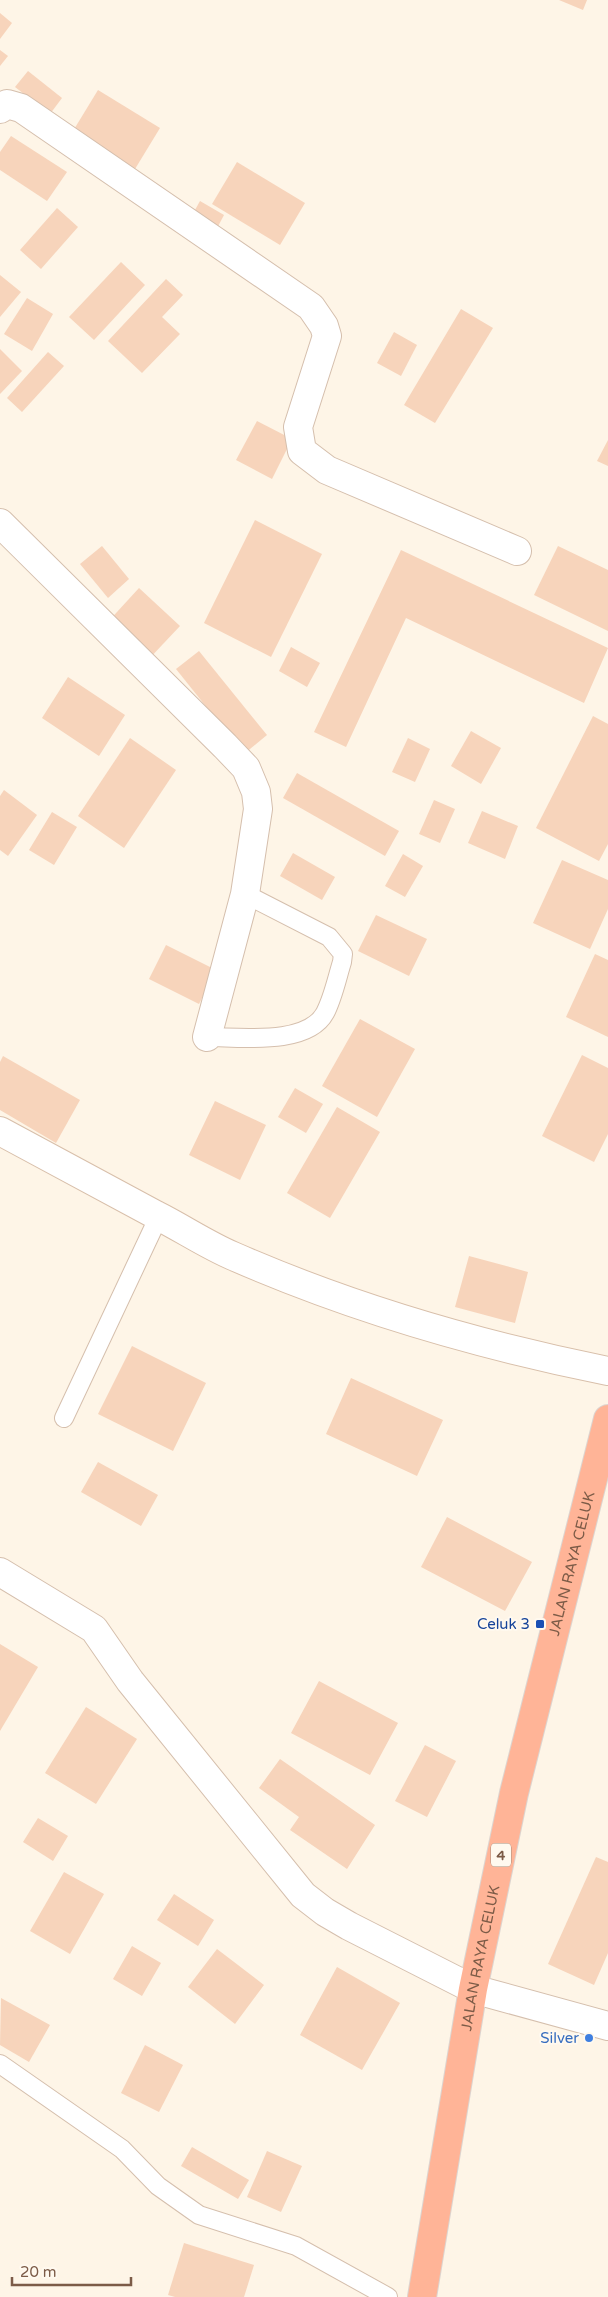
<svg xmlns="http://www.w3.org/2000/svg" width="608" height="2297" font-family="'Varela Round',sans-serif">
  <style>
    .building { fill: #f7d4bb }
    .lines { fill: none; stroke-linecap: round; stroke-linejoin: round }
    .lane-casing { stroke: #d5bfad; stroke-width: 20 }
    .street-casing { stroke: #d5bfad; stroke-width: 30 }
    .secondary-casing { stroke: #d8bfaa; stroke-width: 30 }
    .highway-casing { stroke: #ddd4cf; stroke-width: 30 }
    .lane { stroke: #fff; stroke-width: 18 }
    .street { stroke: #fff; stroke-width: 28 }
    .secondary { stroke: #fff; stroke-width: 28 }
    .highway { stroke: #ffb497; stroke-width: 28 }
    .transit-dot { fill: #1a4fb4; stroke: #fff9ef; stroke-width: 2 }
    .shop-dot { fill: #3f7fe0; stroke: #fff9ef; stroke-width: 2 }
    .labels { text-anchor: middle; stroke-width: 4; stroke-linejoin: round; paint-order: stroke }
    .shield { fill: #fff9ef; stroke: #a38a79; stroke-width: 1 }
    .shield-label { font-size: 14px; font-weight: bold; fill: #7c5b47 }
    .street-label { font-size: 15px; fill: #7c5b47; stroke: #fff9ef }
    .transit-label { font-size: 15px; fill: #164399; stroke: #fff9ef; text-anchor: end }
    .shop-label { font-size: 15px; fill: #366cbe; stroke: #fff9ef; text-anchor: end }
  </style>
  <rect width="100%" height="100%" fill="#fef5e7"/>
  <!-- building -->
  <g class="building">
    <path d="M 559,0 L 587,0 L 583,10 Z"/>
    <path d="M 0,13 L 12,23 L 0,39 Z"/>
    <path d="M 0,50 L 8,56 L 0,66 Z"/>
    <path d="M 28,71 L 62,98 L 50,114 L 15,87 Z"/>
    <path d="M 98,90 L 160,128 L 135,169 L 73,131 Z"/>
    <path d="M 11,136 L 67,172 L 47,201 L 0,170 L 0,152 Z"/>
    <path d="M 237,162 L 305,203 L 280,245 L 212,204 Z"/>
    <path d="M 200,201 L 224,215 L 215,232 L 190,219 Z"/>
    <path d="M 57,208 L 78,227 L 41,269 L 20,250 Z"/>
    <path d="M 121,262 L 145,285 L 94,340 L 69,317 Z"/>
    <path d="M 0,275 L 21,292 L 0,317 Z"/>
    <path d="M 166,279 L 183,295 L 162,317 L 180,334 L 142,373 L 108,341 Z"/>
    <path d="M 27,298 L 53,314 L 32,351 L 4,334 Z"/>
    <path d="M 461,309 L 493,328 L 435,423 L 404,405 Z"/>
    <path d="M 394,332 L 417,345 L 401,376 L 377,363 Z"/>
    <path d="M 0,349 L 22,371 L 0,394 Z"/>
    <path d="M 48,352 L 64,366 L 22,412 L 7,398 Z"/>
    <path d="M 257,421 L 292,439 L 272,479 L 236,460 Z"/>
    <path d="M 608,440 L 608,466 L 597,461 Z"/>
    <path d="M 255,520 L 322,554 L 271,657 L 204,623 Z"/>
    <path d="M 102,546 L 129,579 L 108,598 L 80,564 Z"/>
    <path d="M 558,546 L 608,570 L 608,631 L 534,595 Z"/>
    <path d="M 401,550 L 608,648 L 584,703 L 406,618 L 346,747 L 314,732 Z"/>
    <path d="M 139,588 L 180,626 L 147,661 L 106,624 Z"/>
    <path d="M 291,647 L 320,663 L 307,687 L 279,671 Z"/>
    <path d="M 199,651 L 267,735 L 244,754 L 176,669 Z"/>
    <path d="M 68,677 L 125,715 L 99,756 L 42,718 Z"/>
    <path d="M 593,716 L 608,724 L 608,844 L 599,861 L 536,828 Z"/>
    <path d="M 471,731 L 501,748 L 481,784 L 451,766 Z"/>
    <path d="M 130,738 L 176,770 L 124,848 L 78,816 Z"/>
    <path d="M 408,738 L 430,749 L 415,782 L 392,772 Z"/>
    <path d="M 297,773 L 399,831 L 385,856 L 283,798 Z"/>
    <path d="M 4,790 L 37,815 L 8,856 L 0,850 L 0,796 Z"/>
    <path d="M 434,800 L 455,809 L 440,843 L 419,834 Z"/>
    <path d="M 482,811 L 518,826 L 505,859 L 468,843 Z"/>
    <path d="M 52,812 L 77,827 L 54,865 L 29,850 Z"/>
    <path d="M 293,853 L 335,877 L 322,900 L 280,876 Z"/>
    <path d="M 403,854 L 423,866 L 405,897 L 385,886 Z"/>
    <path d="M 562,860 L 608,880 L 608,909 L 590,949 L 533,923 Z"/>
    <path d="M 376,915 L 427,939 L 409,976 L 358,951 Z"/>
    <path d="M 166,945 L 216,970 L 199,1004 L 149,979 Z"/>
    <path d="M 595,954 L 608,960 L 608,1037 L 566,1017 Z"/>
    <path d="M 360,1019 L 415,1049 L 377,1117 L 322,1086 Z"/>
    <path d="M 582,1055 L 608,1068 L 608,1134 L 594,1162 L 542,1136 Z"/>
    <path d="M 3,1056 L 80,1100 L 56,1143 L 0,1110 L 0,1062 Z"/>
    <path d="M 295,1088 L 323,1104 L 306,1133 L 278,1117 Z"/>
    <path d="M 215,1101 L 266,1125 L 240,1180 L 189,1155 Z"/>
    <path d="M 337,1107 L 380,1132 L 330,1218 L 287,1193 Z"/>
    <path d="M 469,1256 L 528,1272 L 515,1323 L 455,1307 Z"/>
    <path d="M 132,1346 L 206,1383 L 173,1451 L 98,1414 Z"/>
    <path d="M 351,1378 L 443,1420 L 417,1476 L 326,1434 Z"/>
    <path d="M 98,1462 L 158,1495 L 141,1526 L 81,1492 Z"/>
    <path d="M 447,1517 L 532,1562 L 505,1611 L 421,1567 Z"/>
    <path d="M 0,1644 L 38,1667 L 0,1731 Z"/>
    <path d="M 319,1681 L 398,1723 L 370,1775 L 291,1733 Z"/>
    <path d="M 86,1707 L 137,1739 L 96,1804 L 45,1773 Z"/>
    <path d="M 425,1745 L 456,1761 L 427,1817 L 395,1801 Z"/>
    <path d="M 280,1759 L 375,1825 L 347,1869 L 290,1830 L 299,1817 L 259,1788 Z"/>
    <path d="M 38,1818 L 68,1836 L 53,1861 L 23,1842 Z"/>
    <path d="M 596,1857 L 608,1862 L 608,1953 L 594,1985 L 548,1964 Z"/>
    <path d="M 64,1872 L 104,1894 L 70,1954 L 30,1931 Z"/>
    <path d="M 174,1894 L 214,1920 L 198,1946 L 157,1920 Z"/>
    <path d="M 132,1946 L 161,1963 L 142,1996 L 113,1979 Z"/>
    <path d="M 217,1949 L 264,1985 L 235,2024 L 188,1987 Z"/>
    <path d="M 337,1967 L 400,2003 L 362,2070 L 300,2035 Z"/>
    <path d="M 1,1998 L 50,2025 L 29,2062 L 0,2045 Z"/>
    <path d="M 145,2045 L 183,2065 L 159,2112 L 121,2093 Z"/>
    <path d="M 192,2147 L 249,2180 L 238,2199 L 181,2166 Z"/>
    <path d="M 267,2151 L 302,2166 L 281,2212 L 247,2197 Z"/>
    <path d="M 184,2243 L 254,2265 L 244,2297 L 175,2297 L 168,2295 Z"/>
  </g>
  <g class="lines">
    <!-- lane casing -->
    <g class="lane-casing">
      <g id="lane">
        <path d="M 207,1037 C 240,1037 307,1046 325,1013 C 333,998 337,978 342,962 L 343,954 L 329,937 L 245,894"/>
        <path d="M 64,1418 L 159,1216"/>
        <path d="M 0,2064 L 122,2149 L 158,2186 L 199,2215 L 296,2246 L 388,2297"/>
      </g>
    </g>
    <!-- street casing -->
    <g class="street-casing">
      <g id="street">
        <path d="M 0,109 L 7,104 L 21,108 L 311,307 L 324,326 L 327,336 L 298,427 L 302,451 L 327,470 L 517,551"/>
        <path d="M 0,523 L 225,746 L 246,768 L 256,792 L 258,809 L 245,894 L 207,1037"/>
        <path d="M 0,1572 L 94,1629 L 130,1681 L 303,1895 L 325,1912 L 349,1926 L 473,1989 L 608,2026"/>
      </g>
    </g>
    <!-- secondary casing -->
    <g class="secondary-casing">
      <path id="secondary" d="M 0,1131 C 52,1159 104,1187 156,1215 C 182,1228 207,1245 233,1256 C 354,1309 479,1345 608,1371"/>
    </g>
    <!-- highway casing -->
    <g class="highway-casing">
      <g id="highway">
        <path id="s1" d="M 422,2297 L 473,1989 L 514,1793 L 608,1419"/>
      </g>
    </g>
    <!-- lane -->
    <use href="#lane" class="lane"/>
    <!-- street -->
    <use href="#street" class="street"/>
    <!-- secondary -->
    <use href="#secondary" class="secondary"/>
    <!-- highway -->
    <use href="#highway" class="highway"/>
  </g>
  <!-- markers -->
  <rect class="transit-dot" x="535" y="1619" width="10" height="10" rx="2.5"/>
  <circle class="shop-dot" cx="589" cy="2038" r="5"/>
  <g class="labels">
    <!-- shield labels -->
    <rect class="shield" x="491" y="1843.5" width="20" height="23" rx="4"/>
    <g class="shield-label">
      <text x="501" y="1860">4</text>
    </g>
    <!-- street labels -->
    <g class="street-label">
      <text dy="5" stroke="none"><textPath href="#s1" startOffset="749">JALAN RAYA CELUK</textPath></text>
      <text dy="5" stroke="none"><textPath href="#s1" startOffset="344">JALAN RAYA CELUK</textPath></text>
    </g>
    <!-- transit labels -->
    <g class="transit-label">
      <text x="530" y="1629">Celuk 3</text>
    </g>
    <!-- shop labels -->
    <g class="shop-label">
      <text x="579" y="2043">Silver</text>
    </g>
  </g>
  <!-- scale -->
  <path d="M12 2277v8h119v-8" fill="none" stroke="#7c5b47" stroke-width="2.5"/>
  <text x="20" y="2277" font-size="15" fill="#7c5b47" stroke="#fff9ef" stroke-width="4" paint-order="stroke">20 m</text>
</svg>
